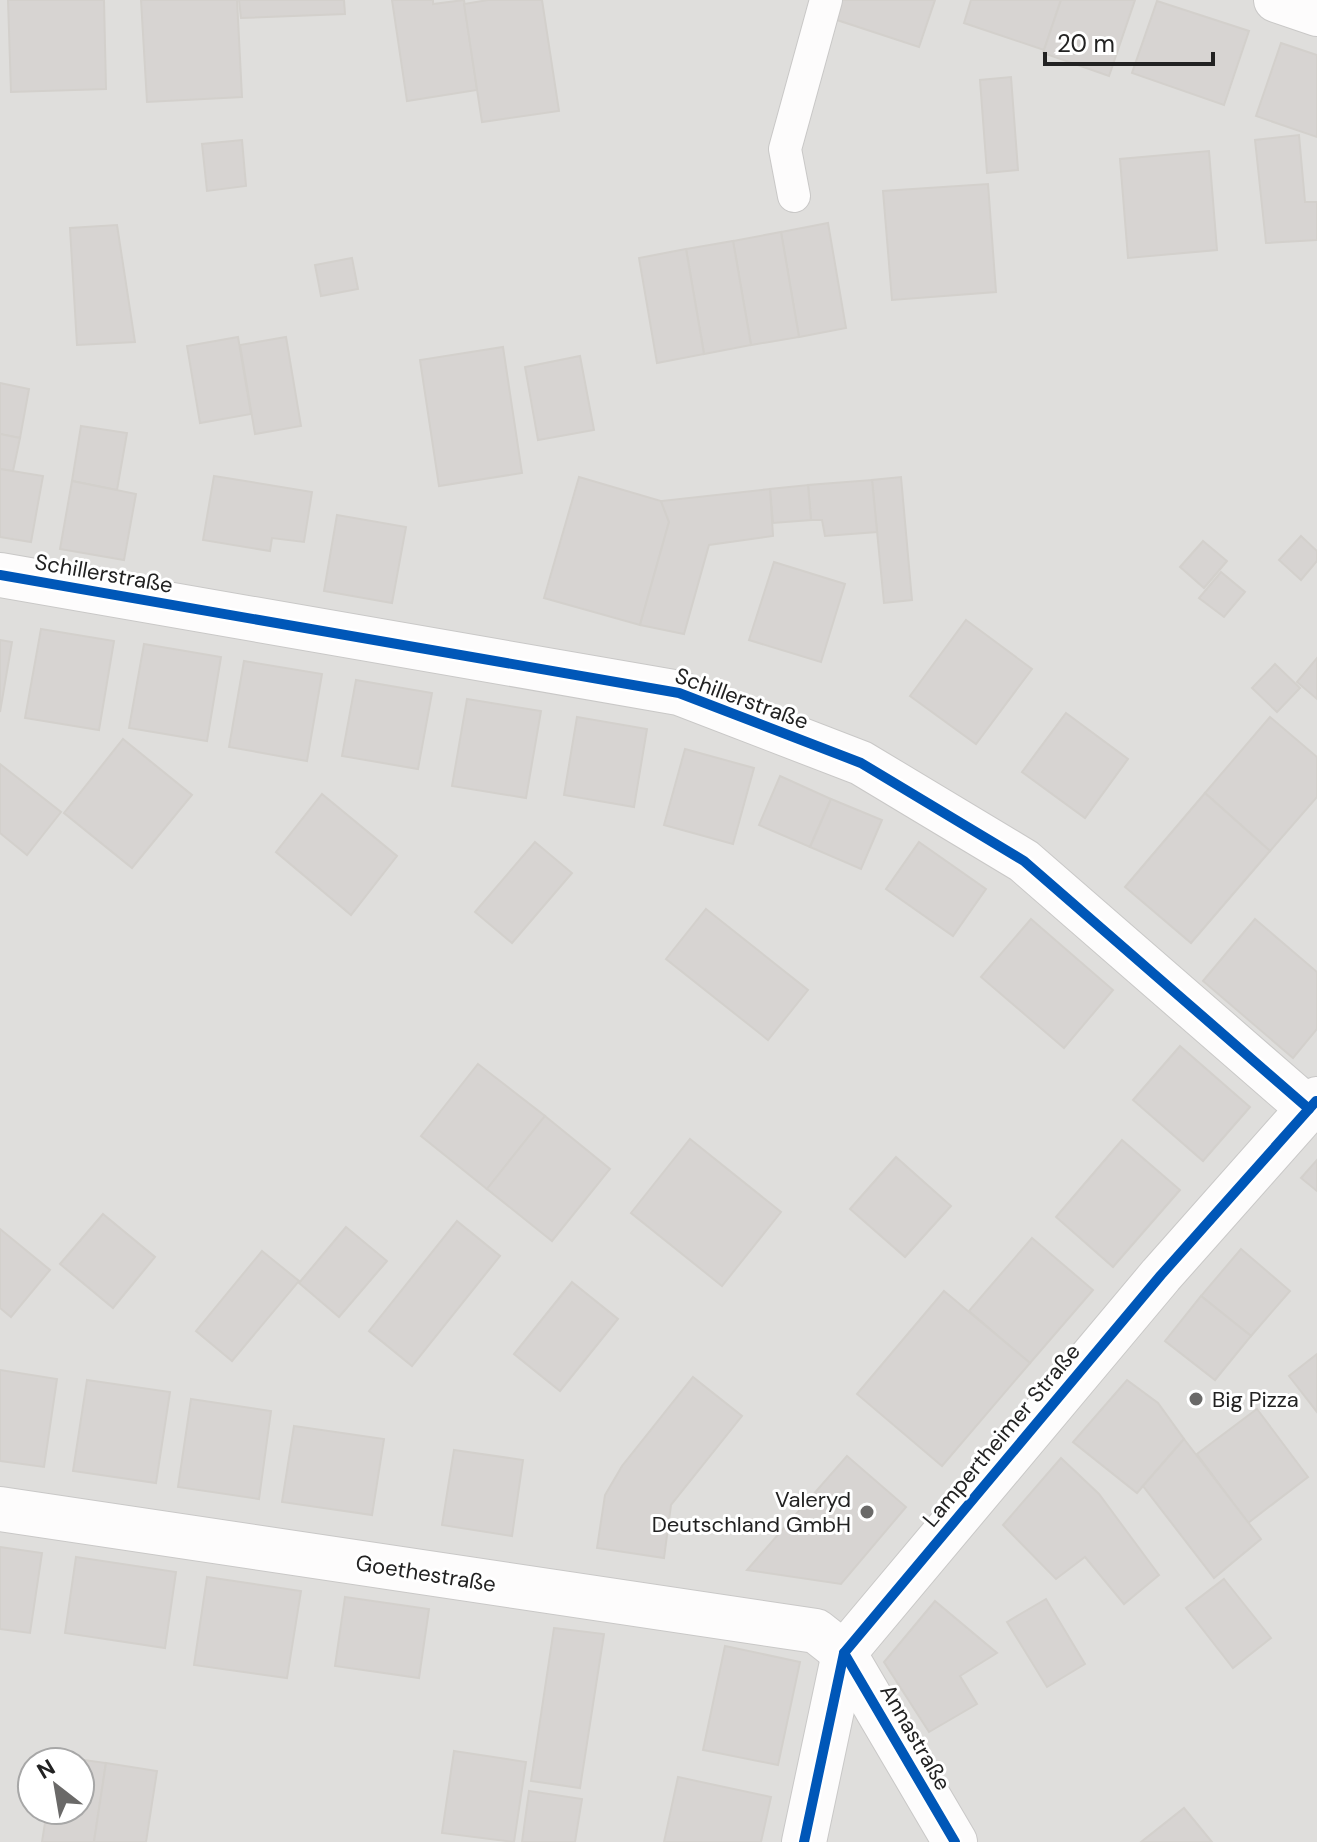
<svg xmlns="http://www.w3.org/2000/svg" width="1317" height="1842" font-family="'DM Sans',sans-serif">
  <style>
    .residential { fill: #dfdedc; fill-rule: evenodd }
    .building { fill: #d7d4d2; stroke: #d3d0cc; stroke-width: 2 }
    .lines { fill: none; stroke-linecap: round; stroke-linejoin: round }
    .service-casing { stroke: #c9c8c7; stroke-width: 34 }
    .minor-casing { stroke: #c9c8c7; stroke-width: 46 }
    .service { stroke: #fdfcfc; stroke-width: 32 }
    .minor { stroke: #fdfcfc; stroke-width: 44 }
    .cycleway-casing { stroke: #fff; stroke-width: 15 }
    .cycleway { stroke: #0057b8; stroke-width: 10 }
    .poi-dot { fill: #6a6968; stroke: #fff; stroke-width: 3 }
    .labels { text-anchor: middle; stroke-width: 6; stroke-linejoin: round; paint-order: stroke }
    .street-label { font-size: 22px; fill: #222; stroke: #fff }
    .poi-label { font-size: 22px; fill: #222; stroke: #fff; text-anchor: start }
  </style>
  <rect width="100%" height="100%" fill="#f0eeeb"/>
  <!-- residential -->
  <path class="residential" d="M 0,0 L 1317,0 L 1317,1842 L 0,1842 ZM 32,1762 L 80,1762 L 80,1810 L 32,1810 Z"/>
  <!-- building -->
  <g class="building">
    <path d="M 8,0 L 104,0 L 106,89 L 11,92 Z"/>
    <path d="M 141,0 L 237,0 L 242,97 L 147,102 Z"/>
    <path d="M 239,0 L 344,0 L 345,14 L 241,18 Z"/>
    <path d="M 392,0 L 433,0 L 433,4 L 464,0 L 477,90 L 407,101 Z"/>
    <path d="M 488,0 L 542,0 L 559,111 L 482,122 L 464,4 Z"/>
    <path d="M 841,0 L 935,0 L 919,47 L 834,19 Z"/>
    <path d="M 971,0 L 1061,0 L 1044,50 L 964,23 Z"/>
    <path d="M 1061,0 L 1135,0 L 1109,76 L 1043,53 Z"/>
    <path d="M 1157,1 L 1249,31 L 1224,105 L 1132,73 Z"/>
    <path d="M 1281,43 L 1317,55 L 1317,137 L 1256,116 Z"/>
    <path d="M 1011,77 L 1018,170 L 987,173 L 980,80 Z"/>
    <path d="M 1299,135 L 1305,202 L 1317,202 L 1317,240 L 1266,243 L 1255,140 Z"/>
    <path d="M 242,140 L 246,186 L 207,191 L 202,144 Z"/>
    <path d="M 1209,151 L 1217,250 L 1128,258 L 1120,159 Z"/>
    <path d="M 988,184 L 996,292 L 892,300 L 883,191 Z"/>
    <path d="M 828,223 L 846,328 L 799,337 L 781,232 Z"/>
    <path d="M 117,225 L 135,342 L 77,345 L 70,228 Z"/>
    <path d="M 781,232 L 799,337 L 751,345 L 733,241 Z"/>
    <path d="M 733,241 L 751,345 L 704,354 L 686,249 Z"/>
    <path d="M 686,249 L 704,354 L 657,363 L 639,258 Z"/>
    <path d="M 352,258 L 358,289 L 321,296 L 315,265 Z"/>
    <path d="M 238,337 L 251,414 L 200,423 L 187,346 Z"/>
    <path d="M 286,337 L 301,426 L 255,434 L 240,345 Z"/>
    <path d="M 503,347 L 522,473 L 439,486 L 420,360 Z"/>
    <path d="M 580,356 L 594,430 L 538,440 L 525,367 Z"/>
    <path d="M 0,383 L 29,389 L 20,438 L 0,434 Z"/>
    <path d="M 81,426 L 127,433 L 117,490 L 72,481 Z"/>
    <path d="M 0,434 L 20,438 L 13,471 L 0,469 Z"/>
    <path d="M 0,469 L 43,476 L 31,542 L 0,537 Z"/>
    <path d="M 214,476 L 312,492 L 304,542 L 272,538 L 270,551 L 203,540 Z"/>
    <path d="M 579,477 L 661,501 L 669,522 L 640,625 L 544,598 Z"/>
    <path d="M 901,477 L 912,600 L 884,603 L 872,480 Z"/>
    <path d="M 872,480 L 877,532 L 825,536 L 822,520 L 811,520 L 808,485 Z"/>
    <path d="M 72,481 L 136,494 L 124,560 L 60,549 Z"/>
    <path d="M 808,485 L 811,520 L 773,523 L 770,489 Z"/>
    <path d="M 770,489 L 773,536 L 709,545 L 684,634 L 640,625 L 669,522 L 661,501 Z"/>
    <path d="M 337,515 L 406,527 L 392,603 L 324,591 Z"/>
    <path d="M 1301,536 L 1317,551 L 1317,561 L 1301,580 L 1279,560 Z"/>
    <path d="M 1203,541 L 1227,561 L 1204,588 L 1180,567 Z"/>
    <path d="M 774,562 L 845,584 L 821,662 L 749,640 Z"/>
    <path d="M 1221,572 L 1245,592 L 1224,617 L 1199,598 Z"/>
    <path d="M 966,620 L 1032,669 L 976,744 L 910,696 Z"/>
    <path d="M 41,629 L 114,641 L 99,730 L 25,718 Z"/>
    <path d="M 0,640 L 12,642 L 0,712 Z"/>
    <path d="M 144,644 L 221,657 L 207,741 L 129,728 Z"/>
    <path d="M 1317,658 L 1317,699 L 1297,682 Z"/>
    <path d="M 244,661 L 322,674 L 307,761 L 229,747 Z"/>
    <path d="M 1275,664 L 1300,688 L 1277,712 L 1252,688 Z"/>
    <path d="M 356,680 L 432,693 L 418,769 L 342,756 Z"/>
    <path d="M 467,699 L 541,711 L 526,798 L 452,786 Z"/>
    <path d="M 1066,713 L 1128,759 L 1085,818 L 1022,772 Z"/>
    <path d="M 577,717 L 647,729 L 634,807 L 564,795 Z"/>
    <path d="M 1270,717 L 1317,757 L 1317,797 L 1270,851 L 1205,793 Z"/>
    <path d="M 123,739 L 192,795 L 132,868 L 64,813 Z"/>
    <path d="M 685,749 L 754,768 L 733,844 L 664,825 Z"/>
    <path d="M 0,764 L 61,812 L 27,855 L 0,833 Z"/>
    <path d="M 780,776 L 831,799 L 810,847 L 759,825 Z"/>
    <path d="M 1205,793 L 1270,851 L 1191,943 L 1125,887 Z"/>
    <path d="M 322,794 L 397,856 L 351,915 L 276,852 Z"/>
    <path d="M 831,799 L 882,820 L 861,869 L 810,847 Z"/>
    <path d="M 535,842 L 572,873 L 512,943 L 475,912 Z"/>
    <path d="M 919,842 L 986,889 L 953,936 L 886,889 Z"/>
    <path d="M 706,909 L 808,990 L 768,1040 L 666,959 Z"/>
    <path d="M 1031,919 L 1113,990 L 1064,1048 L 981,977 Z"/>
    <path d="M 1255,919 L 1317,972 L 1317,1029 L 1293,1058 L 1203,981 Z"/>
    <path d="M 1180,1046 L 1250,1107 L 1203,1161 L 1133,1100 Z"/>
    <path d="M 478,1064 L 545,1116 L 487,1189 L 421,1136 Z"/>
    <path d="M 545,1116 L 610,1169 L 552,1241 L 487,1189 Z"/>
    <path d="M 690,1139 L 781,1212 L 722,1286 L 631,1213 Z"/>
    <path d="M 1122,1140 L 1180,1190 L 1113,1267 L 1056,1217 Z"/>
    <path d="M 896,1157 L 951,1206 L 905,1257 L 850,1209 Z"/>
    <path d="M 1317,1160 L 1317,1191 L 1301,1178 Z"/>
    <path d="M 103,1214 L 155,1257 L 113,1308 L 60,1264 Z"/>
    <path d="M 457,1221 L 500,1256 L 412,1366 L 369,1331 Z"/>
    <path d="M 346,1227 L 387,1261 L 339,1317 L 299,1283 Z"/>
    <path d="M 0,1229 L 50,1270 L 11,1317 L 0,1308 Z"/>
    <path d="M 1032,1238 L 1093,1290 L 1030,1363 L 969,1311 Z"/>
    <path d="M 1241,1249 L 1290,1291 L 1251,1336 L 1201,1296 Z"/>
    <path d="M 262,1251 L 299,1281 L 232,1361 L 196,1331 Z"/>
    <path d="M 572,1282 L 618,1319 L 560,1391 L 514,1354 Z"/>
    <path d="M 944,1291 L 1030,1363 L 942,1466 L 857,1394 Z"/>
    <path d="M 1201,1296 L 1251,1336 L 1215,1380 L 1165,1341 Z"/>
    <path d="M 1317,1354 L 1317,1412 L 1289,1376 Z"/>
    <path d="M 0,1370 L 57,1379 L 44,1467 L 0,1461 Z"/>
    <path d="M 693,1377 L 742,1416 L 671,1505 L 664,1558 L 597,1548 L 605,1495 L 622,1466 Z"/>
    <path d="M 87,1380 L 170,1392 L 156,1483 L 73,1471 Z"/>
    <path d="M 1127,1380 L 1158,1403 L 1184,1439 L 1137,1493 L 1073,1442 Z"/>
    <path d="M 191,1399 L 271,1411 L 259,1499 L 178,1487 Z"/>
    <path d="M 1257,1409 L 1308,1477 L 1248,1523 L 1197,1454 Z"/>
    <path d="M 294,1426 L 384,1439 L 372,1515 L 282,1502 Z"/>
    <path d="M 1184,1439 L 1261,1539 L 1214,1578 L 1143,1486 Z"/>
    <path d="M 454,1450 L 523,1460 L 512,1536 L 442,1525 Z"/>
    <path d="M 847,1456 L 906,1507 L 841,1584 L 747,1570 Z"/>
    <path d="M 1061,1458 L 1099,1494 L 1159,1575 L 1124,1604 L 1085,1557 L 1056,1579 L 1003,1525 Z"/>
    <path d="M 0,1547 L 42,1553 L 30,1633 L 0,1629 Z"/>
    <path d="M 76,1557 L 176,1572 L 165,1648 L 65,1633 Z"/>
    <path d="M 207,1577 L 301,1591 L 287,1678 L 194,1665 Z"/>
    <path d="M 1224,1579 L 1271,1638 L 1233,1668 L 1186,1608 Z"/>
    <path d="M 345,1597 L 429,1609 L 419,1678 L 335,1666 Z"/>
    <path d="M 1046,1599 L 1085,1664 L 1047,1687 L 1007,1622 Z"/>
    <path d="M 935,1601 L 997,1653 L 960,1676 L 977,1704 L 929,1732 L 884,1662 Z"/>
    <path d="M 554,1628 L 604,1634 L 580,1788 L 531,1781 Z"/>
    <path d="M 725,1646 L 800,1662 L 778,1765 L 703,1750 Z"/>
    <path d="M 454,1751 L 526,1762 L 514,1842 L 442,1833 Z"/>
    <path d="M 55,1756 L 106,1763 L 94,1842 L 42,1842 L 47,1810 L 80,1810 L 80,1762 L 54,1762 Z"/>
    <path d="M 106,1763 L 157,1771 L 146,1842 L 94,1842 Z"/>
    <path d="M 678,1777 L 771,1797 L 761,1842 L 664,1842 Z"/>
    <path d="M 529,1791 L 582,1799 L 575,1842 L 522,1842 Z"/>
    <path d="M 1184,1808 L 1212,1842 L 1141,1842 Z"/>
  </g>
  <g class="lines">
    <!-- service casing -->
    <g class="service-casing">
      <path id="service" d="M 794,196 L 785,149 L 826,0"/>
    </g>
    <!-- minor casing -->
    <g class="minor-casing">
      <g id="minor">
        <path d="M 1276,0 L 1317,14"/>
        <path d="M 0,575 L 679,693 L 861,763 L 1024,861 L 1309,1109"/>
        <path d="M 0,1509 L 816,1631 L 844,1653 L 955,1842"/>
        <path d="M 804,1842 L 844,1653 L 1161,1275 L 1317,1099"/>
      </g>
    </g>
    <!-- service -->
    <use href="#service" class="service"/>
    <!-- minor -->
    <use href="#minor" class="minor"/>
    <!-- cycleway casing -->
    <g class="cycleway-casing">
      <g id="cycleway">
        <path d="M 0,575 L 679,693 L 861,763 L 1024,861 L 1309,1109"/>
        <path d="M 844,1653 L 955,1842"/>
        <path d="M 804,1842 L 844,1653 L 1161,1275 L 1316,1101"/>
      </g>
    </g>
    <!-- cycleway -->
    <use href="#cycleway" class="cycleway"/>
  </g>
  <!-- markers -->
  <g class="poi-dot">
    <circle cx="1196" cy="1399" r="8"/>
    <circle cx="867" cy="1512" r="8"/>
  </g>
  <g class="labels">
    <!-- street labels -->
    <g class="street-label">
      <text transform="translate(104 573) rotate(10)" y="8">Schillerstraße</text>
      <text transform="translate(742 698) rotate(20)" y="8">Schillerstraße</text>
      <text transform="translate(1001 1435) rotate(-50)" y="8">Lampertheimer Straße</text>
      <text transform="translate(426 1573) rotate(9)" y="8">Goethestraße</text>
      <text transform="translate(916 1737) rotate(60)" y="8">Annastraße</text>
    </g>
    <!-- poi labels -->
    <g class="poi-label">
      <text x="1212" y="1407">Big Pizza</text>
      <text x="851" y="1507" text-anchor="end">Valeryd<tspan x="851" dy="25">Deutschland GmbH</tspan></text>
    </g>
  </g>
  <!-- north arrow -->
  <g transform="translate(56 1786) rotate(329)"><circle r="38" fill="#ffffff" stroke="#a7a7a7" stroke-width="2"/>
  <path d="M0-6L14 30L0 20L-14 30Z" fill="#6a6968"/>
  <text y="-12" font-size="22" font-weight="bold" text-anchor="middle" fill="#222222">N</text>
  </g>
  <!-- scale -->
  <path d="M1045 52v12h168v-12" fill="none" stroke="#222222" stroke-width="4"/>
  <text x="1057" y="52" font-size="24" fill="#222222" stroke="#ffffff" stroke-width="6" paint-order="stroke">20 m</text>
</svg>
